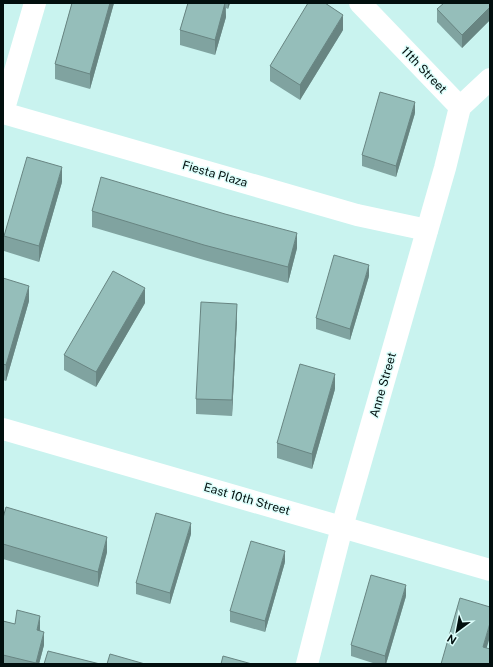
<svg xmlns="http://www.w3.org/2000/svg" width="493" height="667" font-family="'Public Sans',sans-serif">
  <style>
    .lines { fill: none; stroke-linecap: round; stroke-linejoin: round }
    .minor { stroke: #fff; stroke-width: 22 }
    .wall { fill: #80a3a0 }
    .shaded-wall { fill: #688582 }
    .building { fill: #95beba; stroke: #688582 }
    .labels { text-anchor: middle; stroke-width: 3; stroke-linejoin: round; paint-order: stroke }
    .street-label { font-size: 12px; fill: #020f0e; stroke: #ddfefb }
  </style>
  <rect width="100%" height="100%" fill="#c9f3ef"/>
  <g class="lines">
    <!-- minor -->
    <g class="minor">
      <path d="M 360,3 L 460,107"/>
      <path d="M 460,107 L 490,79"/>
      <path d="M 3,112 L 35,3"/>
      <path d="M 3,113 L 357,215 L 427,230"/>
      <path d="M 3,429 L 490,570"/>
      <path d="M 307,664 L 342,527 L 445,168 L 460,107"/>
    </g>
  </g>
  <!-- wall -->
  <g class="wall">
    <path d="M 72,3 L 114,3 L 90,89 L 55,79 L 55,64 Z"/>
    <path d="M 188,3 L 230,3 L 228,9 L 226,8 L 226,17 L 215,55 L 180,45 L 180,30 Z"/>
    <path d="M 490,3 L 490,20 L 462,48 L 437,22 L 437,9 Z"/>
    <path d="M 343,30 L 300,100 L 270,81 L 270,66 Z"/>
    <path d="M 415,113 L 396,177 L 362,166 L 362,155 Z"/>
    <path d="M 62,182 L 39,262 L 4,251 L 4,236 Z"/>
    <path d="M 92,211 L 297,248 L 288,283 L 204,260 L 92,227 Z"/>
    <path d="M 369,276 L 350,340 L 316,329 L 316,318 Z"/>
    <path d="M 3,278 L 29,301 L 6,381 L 3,380 Z"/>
    <path d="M 145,303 L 96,387 L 64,370 L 64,355 Z"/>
    <path d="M 237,319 L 232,416 L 196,414 L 196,399 Z"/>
    <path d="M 335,389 L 312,469 L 277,458 L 277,443 Z"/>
    <path d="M 3,518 L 107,552 L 98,587 L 3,559 Z"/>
    <path d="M 191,534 L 170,604 L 136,594 L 136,583 Z"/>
    <path d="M 285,562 L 265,632 L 230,622 L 230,611 Z"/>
    <path d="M 406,596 L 386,664 L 376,664 L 351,656 L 351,645 Z"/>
    <path d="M 3,621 L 15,624 L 40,629 L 44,645 L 39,664 L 3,664 Z"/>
  </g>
  <!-- shaded-wall -->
  <g class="shaded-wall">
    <path d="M 110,3 L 114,3 L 90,89 L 90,74 Z"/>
    <path d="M 225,3 L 226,17 L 215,55 L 215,40 Z"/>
    <path d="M 228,3 L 230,3 L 228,9 Z"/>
    <path d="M 490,7 L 490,20 L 462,48 L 462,35 Z"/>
    <path d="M 343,15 L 343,30 L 300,100 L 300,85 Z"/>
    <path d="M 415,102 L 415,113 L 396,177 L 396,166 Z"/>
    <path d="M 62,167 L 62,182 L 39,262 L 39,246 Z"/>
    <path d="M 297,233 L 297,248 L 288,283 L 288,267 Z"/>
    <path d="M 369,265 L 369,276 L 350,340 L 350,329 Z"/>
    <path d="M 29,286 L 29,301 L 6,381 L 6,365 Z"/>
    <path d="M 145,288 L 145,303 L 96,387 L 96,372 Z"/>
    <path d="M 237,304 L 237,319 L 232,416 L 232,400 Z"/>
    <path d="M 335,374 L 335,389 L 312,469 L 312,454 Z"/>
    <path d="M 191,523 L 191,534 L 170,604 L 170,593 Z"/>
    <path d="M 107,537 L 107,552 L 98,587 L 98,572 Z"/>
    <path d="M 285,551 L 285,562 L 265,632 L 265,621 Z"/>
    <path d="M 406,585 L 406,596 L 386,664 L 385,664 L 385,656 Z"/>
    <path d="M 40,616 L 40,629 L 37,642 L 37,630 Z"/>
    <path d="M 490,623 L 490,637 L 483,660 L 483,647 Z"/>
    <path d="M 44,632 L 44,645 L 39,664 L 36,664 Z"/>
  </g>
  <!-- building -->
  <g class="building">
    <path d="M 72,3 L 110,3 L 90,74 L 55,64 Z"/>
    <path d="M 188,3 L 225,3 L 215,40 L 180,30 Z"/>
    <path d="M 308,3 L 325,3 L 343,15 L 300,85 L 270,66 Z"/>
    <path d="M 444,3 L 490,3 L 490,7 L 462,35 L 437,9 Z"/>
    <path d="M 380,92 L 415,102 L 396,166 L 362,155 Z"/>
    <path d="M 27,157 L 62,167 L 39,246 L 4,236 Z"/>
    <path d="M 101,177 L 225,214 L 297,233 L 288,267 L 204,245 L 92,211 Z"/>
    <path d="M 334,255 L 369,265 L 350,329 L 316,318 Z"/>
    <path d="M 113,271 L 145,288 L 96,372 L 64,355 Z"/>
    <path d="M 3,278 L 29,286 L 6,365 L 3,364 Z"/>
    <path d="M 201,302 L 237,304 L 232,400 L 196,399 Z"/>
    <path d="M 300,364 L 335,374 L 312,454 L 277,443 Z"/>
    <path d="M 6,507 L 107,537 L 98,572 L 3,544 L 3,518 Z"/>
    <path d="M 156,513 L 191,523 L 170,593 L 136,583 Z"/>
    <path d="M 251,541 L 285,551 L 265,621 L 230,611 Z"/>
    <path d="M 371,575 L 406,585 L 385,656 L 351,645 Z"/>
    <path d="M 460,598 L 490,607 L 490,623 L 483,647 L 490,649 L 490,664 L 441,664 Z"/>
    <path d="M 17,610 L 40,616 L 37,630 L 44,632 L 36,663 L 3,655 L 3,656 L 3,621 L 15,624 Z"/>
    <path d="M 48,651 L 100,664 L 44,664 Z"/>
    <path d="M 110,654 L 145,664 L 107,664 Z"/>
    <path d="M 223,656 L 252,664 L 221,664 Z"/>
  </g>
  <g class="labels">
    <!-- street labels -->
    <g class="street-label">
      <text transform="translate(424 70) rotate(46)" y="4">11th Street</text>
      <text transform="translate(215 174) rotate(16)" y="4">Fiesta Plaza</text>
      <text transform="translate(383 385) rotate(-74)" y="4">Anne Street</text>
      <text transform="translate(247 499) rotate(16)" y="4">East 10th Street</text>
    </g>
  </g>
  <!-- border -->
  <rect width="493" height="667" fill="none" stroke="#020f0e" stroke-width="8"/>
  <!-- north arrow -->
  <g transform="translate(457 631) rotate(212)" stroke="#ddfefb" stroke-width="3" paint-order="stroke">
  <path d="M0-3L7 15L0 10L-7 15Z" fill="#020f0e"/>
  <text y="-6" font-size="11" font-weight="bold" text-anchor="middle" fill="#020f0e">N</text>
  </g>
</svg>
